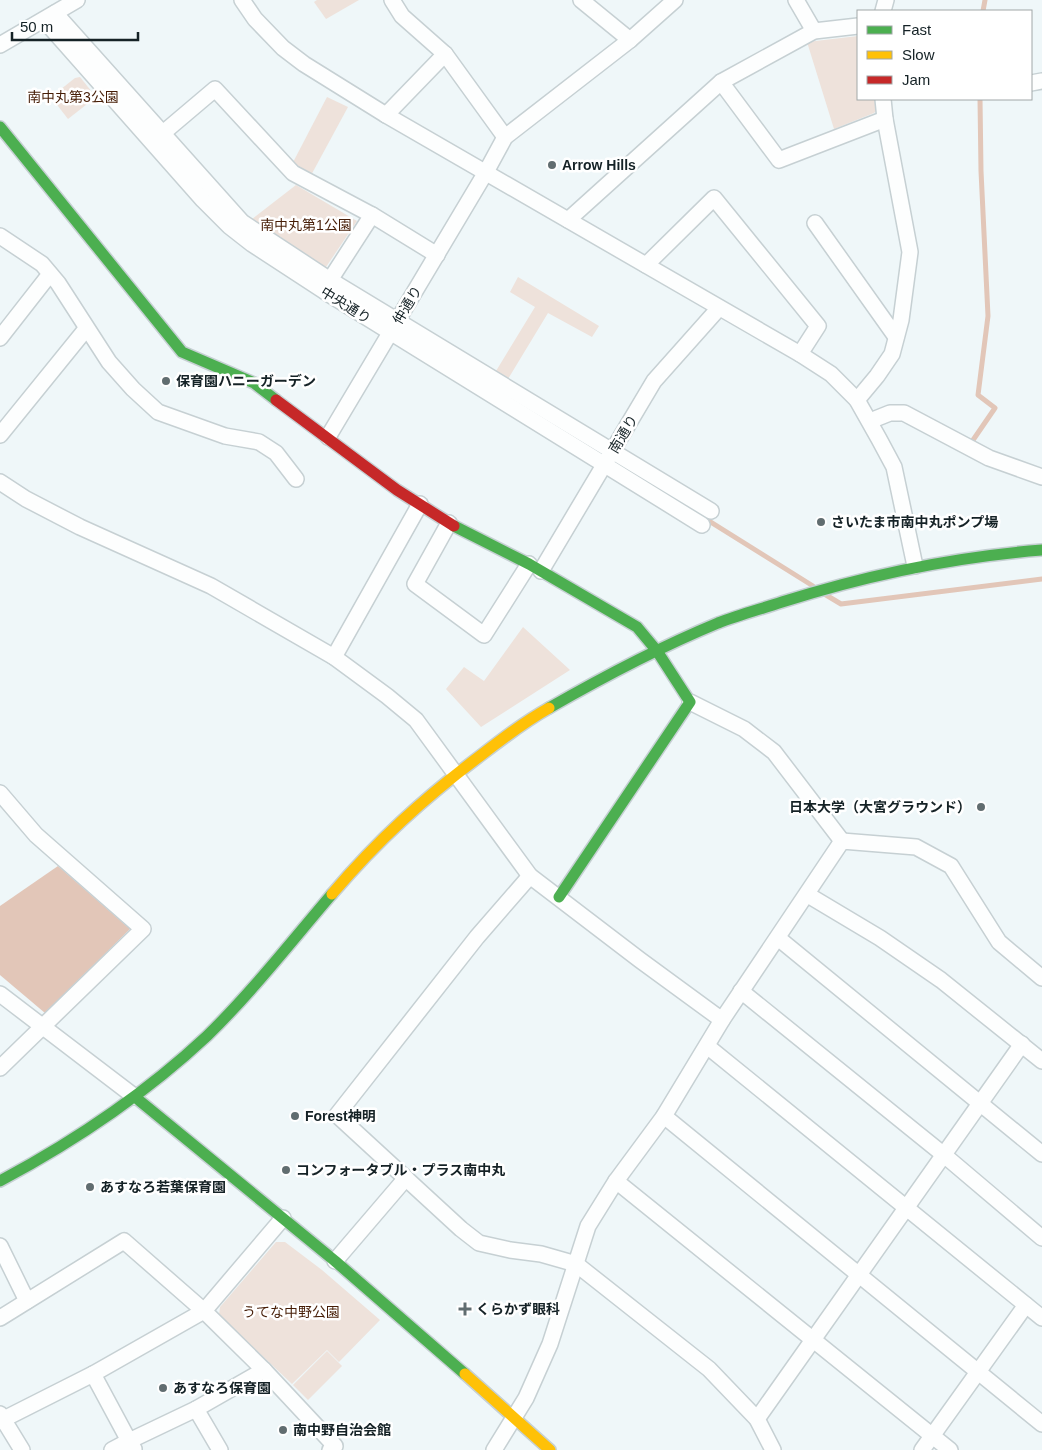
<svg xmlns="http://www.w3.org/2000/svg" width="1042" height="1450" font-family="Helvetica,'Noto Sans JP',sans-serif">
  <style>
    .green { fill: #eee2db }
    .water { fill: #e2c6b8 }
    .lines { fill: none; stroke-linecap: round; stroke-linejoin: round }
    .stream { stroke: #e2c6b8; stroke-width: 5 }
    .street-casing { stroke: #c6d0d3; stroke-width: 18 }
    .fast-casing { stroke: #c6d0d3; stroke-width: 14 }
    .slow-casing { stroke: #c6d0d3; stroke-width: 14 }
    .jam-casing { stroke: #c6d0d3; stroke-width: 14 }
    .street { stroke: #fdfefe; stroke-width: 15 }
    .fast { stroke: #4caf50; stroke-width: 11 }
    .slow { stroke: #ffc107; stroke-width: 11 }
    .jam { stroke: #c62828; stroke-width: 11 }
    .poi-dot { fill: #616d70; stroke: #fff; stroke-width: 2 }
    .labels { text-anchor: middle; stroke-width: 5; stroke-linejoin: round; paint-order: stroke }
    .park-label { font-size: 14px; fill: #461d06; stroke: #fff }
    .poi-label { font-size: 14px; font-weight: bold; fill: #152226; stroke: #fff; text-anchor: start }
    .street-label { font-size: 14px; fill: #152226; stroke: #fff }
  </style>
  <rect width="100%" height="100%" fill="#eff7f9"/>
  <!-- green -->
  <g class="green">
    <path d="M 317,0 L 359,0 L 326,19 L 314,2 Z"/>
    <path d="M 858,36 L 858,99 L 877,99 L 878,109 L 874,113 L 834,129 L 807,42 Z"/>
    <path d="M 80,77 L 96,97 L 68,119 L 51,97 L 75,78 Z"/>
    <path d="M 327,97 L 348,107 L 309,179 L 289,170 Z"/>
    <path d="M 296,185 L 357,221 L 324,270 L 247,223 Z"/>
    <path d="M 518,277 L 599,326 L 592,337 L 548,313 L 508,379 L 496,371 L 535,307 L 510,292 Z"/>
    <path d="M 523,627 L 570,670 L 481,727 L 446,689 L 464,667 L 484,681 Z"/>
    <path d="M 276,1242 L 285,1242 L 322,1270 L 380,1320 L 339,1362 L 327,1350 L 292,1384 L 219,1315 L 220,1307 Z"/>
    <path d="M 327,1351 L 342,1366 L 308,1400 L 293,1385 Z"/>
  </g>
  <!-- water -->
  <path class="water" d="M 58,866 L 130,929 L 45,1013 L 0,975 L 0,906 Z"/>
  <g class="lines">
    <!-- stream -->
    <g class="stream">
      <path d="M 983,11 L 985,0"/>
      <path d="M 971,443 L 995,408 L 978,395 L 988,316 L 981,171 L 980,99"/>
      <path d="M 589,446 L 813,586"/>
      <path d="M 826,595 L 841,604 L 1042,579"/>
    </g>
    <!-- street casing -->
    <g class="street-casing">
      <g id="street">
        <path d="M 242,0 L 255,19 L 283,48 L 304,64 L 386,115 L 800,354 L 831,374 L 857,400 L 879,439 L 894,467 L 915,566"/>
        <path d="M 392,0 L 402,16 L 445,54 L 505,137"/>
        <path d="M 581,0 L 630,40"/>
        <path d="M 796,0 L 814,31"/>
        <path d="M 883,11 L 886,0"/>
        <path d="M 55,13 L 242,222 L 330,280 L 711,511"/>
        <path d="M 44,20 L 203,200 L 229,226 L 252,244 L 324,291 L 702,525"/>
        <path d="M 0,45 L 77,0"/>
        <path d="M 721,82 L 779,160 L 885,119"/>
        <path d="M 1031,83 L 1042,81"/>
        <path d="M 386,115 L 445,54"/>
        <path d="M 163,133 L 215,89 L 293,173 L 372,215 L 437,255"/>
        <path d="M 568,220 L 721,82 L 814,31 L 858,26"/>
        <path d="M 815,223 L 896,337"/>
        <path d="M 0,236 L 42,264 L 58,283 L 109,362 L 133,389 L 158,412 L 225,436 L 259,442 L 276,453 L 296,479"/>
        <path d="M 646,265 L 714,198 L 818,326 L 800,354"/>
        <path d="M 330,280 L 372,215"/>
        <path d="M 0,338 L 50,274"/>
        <path d="M 857,400 L 877,376 L 892,354 L 901,320 L 910,252 L 885,119 L 883,99"/>
        <path d="M 870,421 L 890,413 L 904,413 L 989,458 L 1042,477"/>
        <path d="M 0,435 L 86,329"/>
        <path d="M 328,437 L 486,172 L 505,137 L 630,40 L 675,0"/>
        <path d="M 0,482 L 26,499 L 80,527 L 211,586 L 334,657 L 387,696 L 416,720 L 530,876 L 640,960 L 722,1020"/>
        <path d="M 449,523 L 415,584 L 484,635 L 529,564"/>
        <path d="M 541,571 L 654,381 L 719,308"/>
        <path d="M 334,657 L 420,504"/>
        <path d="M 690,702 L 744,729 L 774,752 L 842,841"/>
        <path d="M 0,793 L 36,835 L 143,929 L 0,1068"/>
        <path d="M 530,876 L 477,937 L 337,1115 L 461,1229 L 479,1243 L 510,1250 L 541,1254 L 576,1264 L 709,1369 L 757,1419 L 773,1450"/>
        <path d="M 808,895 L 880,938 L 941,980 L 1042,1061"/>
        <path d="M 778,938 L 1042,1154"/>
        <path d="M 741,991 L 944,1155 L 1042,1238"/>
        <path d="M 0,994 L 135,1097"/>
        <path d="M 707,1046 L 1042,1318"/>
        <path d="M 664,1116 L 1042,1424"/>
        <path d="M 616,1181 L 950,1450"/>
        <path d="M 0,1246 L 27,1301"/>
        <path d="M 335,1261 L 406,1178"/>
        <path d="M 0,1318 L 124,1241 L 204,1311 L 264,1370 L 335,1446 L 330,1450"/>
        <path d="M 93,1374 L 204,1311 L 283,1218"/>
        <path d="M 196,1409 L 264,1370"/>
        <path d="M 0,1414 L 22,1450"/>
        <path d="M 757,1419 L 1022,1044"/>
        <path d="M 0,1421 L 93,1374 L 129,1441 L 196,1409 L 220,1450"/>
        <path d="M 112,1450 L 129,1441 L 134,1449"/>
        <path d="M 494,1450 L 526,1398 L 550,1344 L 588,1226 L 616,1181 L 664,1116 L 722,1020 L 842,841 L 916,847 L 951,866 L 999,942 L 1042,978"/>
        <path d="M 922,1450 L 1026,1305"/>
      </g>
    </g>
    <!-- fast casing -->
    <g class="fast-casing">
      <g id="fast">
        <path d="M 0,127 L 182,352 L 254,383 L 276,400"/>
        <path d="M 454,526 L 529,564 L 637,627 L 657,651 L 690,702 L 559,897"/>
        <path d="M 549,708 C 603,677 660,647 718,623 C 739,615 761,609 782,602 C 867,575 953,557 1042,550"/>
        <path d="M 135,1097 L 335,1261 L 465,1374"/>
        <path d="M 0,1181 C 75,1141 145,1094 207,1036 C 252,992 291,942 332,894"/>
      </g>
    </g>
    <!-- slow casing -->
    <g class="slow-casing">
      <g id="slow">
        <path d="M 332,894 C 378,840 423,799 480,756 C 502,739 524,722 549,708"/>
        <path d="M 465,1374 L 550,1450"/>
      </g>
    </g>
    <!-- jam casing -->
    <g class="jam-casing">
      <path id="jam" d="M 276,400 L 397,490 L 454,526"/>
    </g>
    <!-- street -->
    <use href="#street" class="street"/>
    <!-- fast -->
    <use href="#fast" class="fast"/>
    <!-- slow -->
    <use href="#slow" class="slow"/>
    <!-- jam -->
    <use href="#jam" class="jam"/>
  </g>
  <!-- markers -->
  <g class="poi-dot">
    <circle cx="552" cy="165" r="5"/>
    <circle cx="166" cy="381" r="5"/>
    <circle cx="821" cy="522" r="5"/>
    <circle cx="981" cy="807" r="5"/>
    <circle cx="295" cy="1116" r="5"/>
    <circle cx="286" cy="1170" r="5"/>
    <circle cx="90" cy="1187" r="5"/>
    <path d="M462.5 1301.5h5v5h5v5h-5v5h-5v-5h-5v-5h5z"/>
    <circle cx="163" cy="1388" r="5"/>
    <circle cx="283" cy="1430" r="5"/>
  </g>
  <g class="labels">
    <!-- park labels -->
    <g class="park-label">
      <text x="73" y="102">南中丸第3公園</text>
      <text x="306" y="230">南中丸第1公園</text>
      <text x="291" y="1317">うてな中野公園</text>
    </g>
    <!-- poi labels -->
    <g class="poi-label">
      <text x="562" y="170">Arrow Hills</text>
      <text x="176" y="386">保育園ハニーガーデン</text>
      <text x="831" y="527">さいたま市南中丸ポンプ場</text>
      <text x="971" y="812" text-anchor="end">日本大学（大宮グラウンド）</text>
      <text x="305" y="1121">Forest神明</text>
      <text x="296" y="1175">コンフォータブル・プラス南中丸</text>
      <text x="100" y="1192">あすなろ若葉保育園</text>
      <text x="476" y="1314">くらかず眼科</text>
      <text x="173" y="1393">あすなろ保育園</text>
      <text x="293" y="1435">南中野自治会館</text>
    </g>
    <!-- street labels -->
    <g class="street-label">
      <text transform="translate(346 305) rotate(32)" y="5">中央通り</text>
      <text transform="translate(407 305) rotate(-59)" y="5">仲通り</text>
      <text transform="translate(623 434) rotate(-59)" y="5">南通り</text>
    </g>
  </g>
  <!-- legend -->
  <rect x="857" y="10" width="175" height="90" fill="#ffffff" stroke="#a1a7a8"/>
  <rect x="867" y="26" width="25" height="8" fill="#4caf50" stroke="#a1a7a8"/>
  <text x="902" y="35" font-size="15" fill="#152226">Fast</text>
  <rect x="867" y="51" width="25" height="8" fill="#ffc107" stroke="#a1a7a8"/>
  <text x="902" y="60" font-size="15" fill="#152226">Slow</text>
  <rect x="867" y="76" width="25" height="8" fill="#c62828" stroke="#a1a7a8"/>
  <text x="902" y="85" font-size="15" fill="#152226">Jam</text>
  <!-- scale -->
  <path d="M12 32v8h126v-8" fill="none" stroke="#152226" stroke-width="2.5"/>
  <text x="20" y="32" font-size="15" fill="#152226" stroke="#ffffff" stroke-width="4" paint-order="stroke">50 m</text>
</svg>
